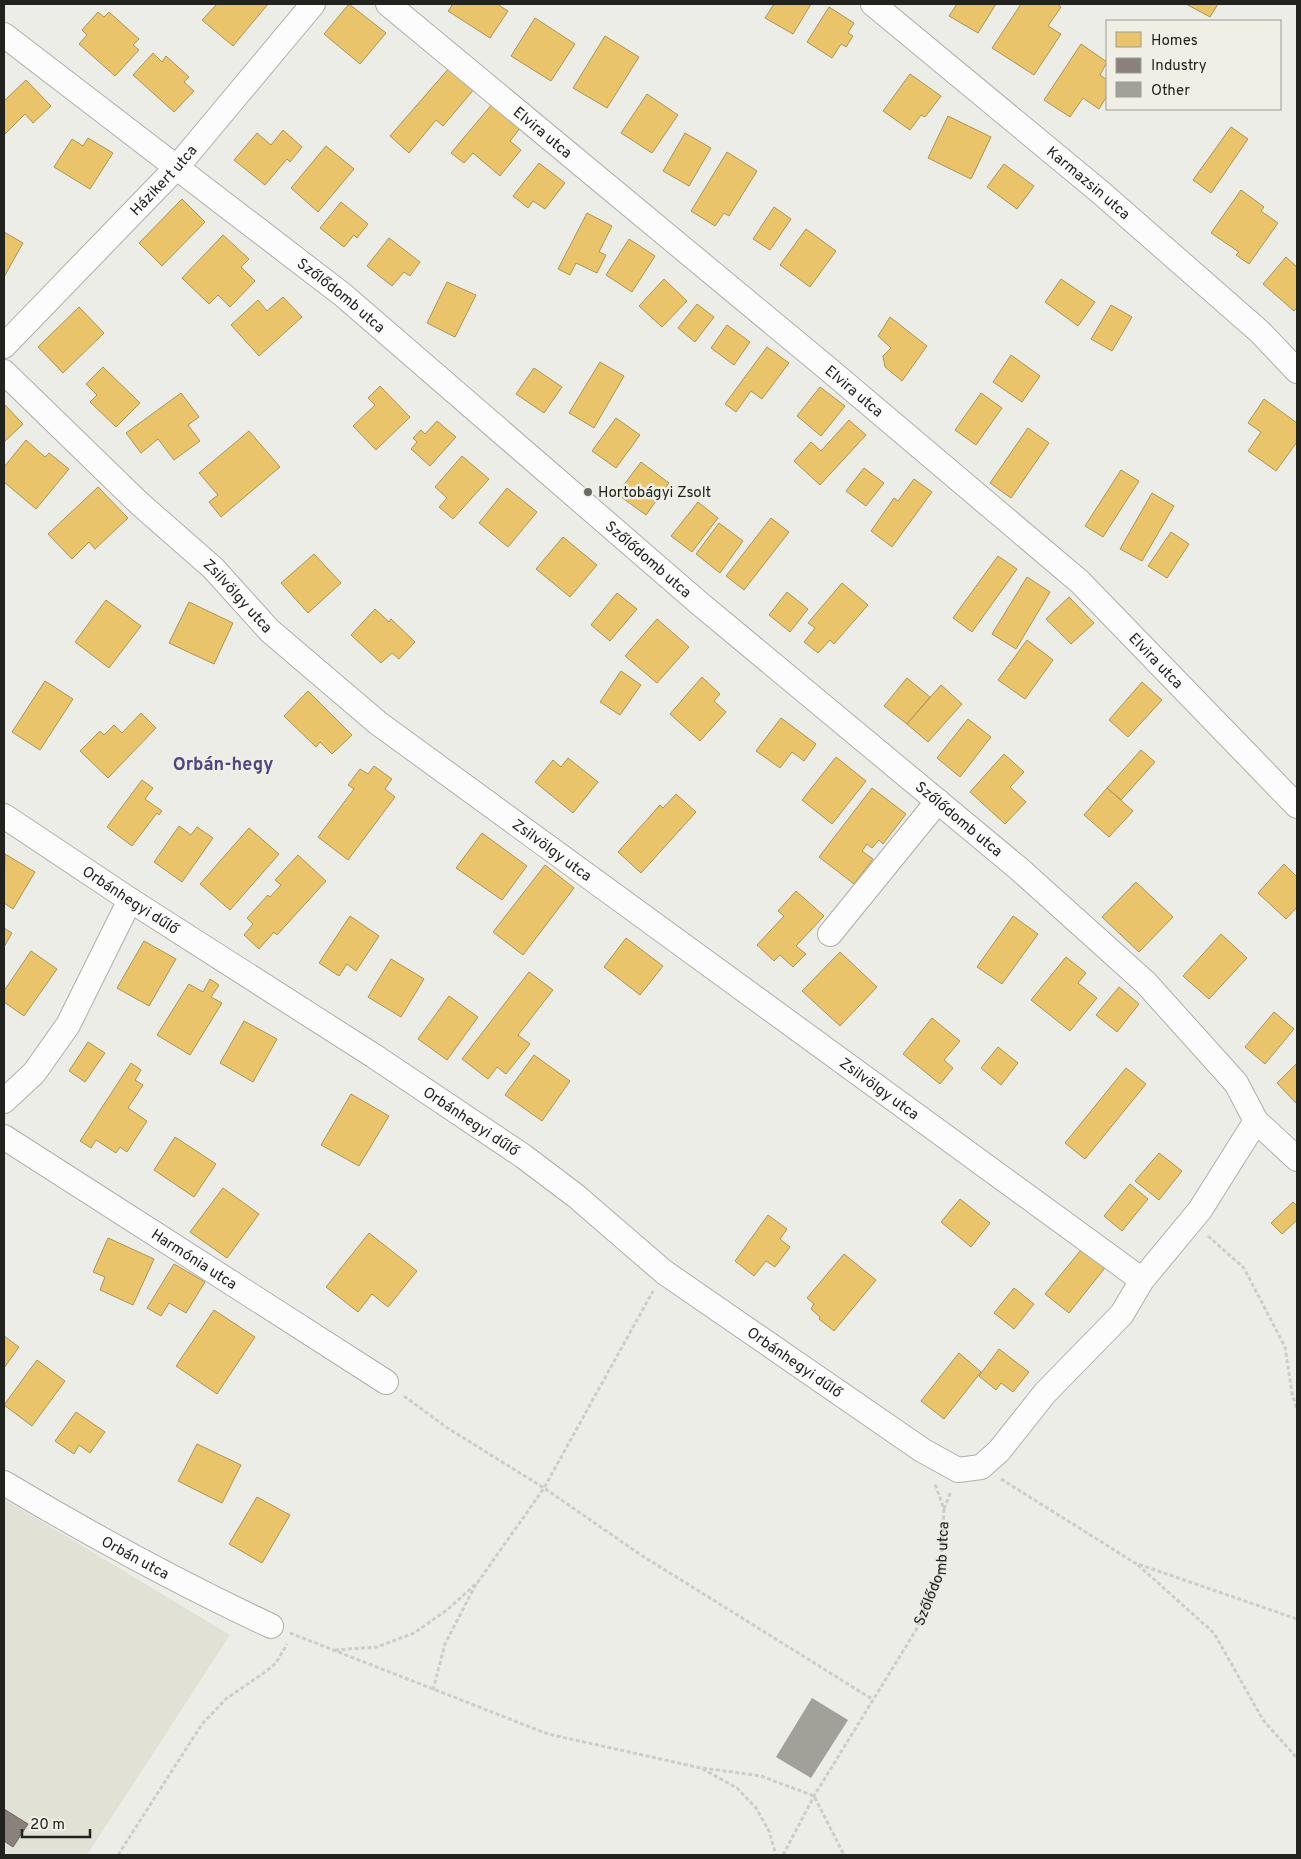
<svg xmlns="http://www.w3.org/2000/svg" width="1301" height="1859" font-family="Overpass,sans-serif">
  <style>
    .built { fill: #e1e1d6 }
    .homes { fill: #e9c46a; stroke: #ad9454 }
    .industry { fill: #8a817c; stroke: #6b6560 }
    .building { fill: #a1a199 }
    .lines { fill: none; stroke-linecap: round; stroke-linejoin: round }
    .minor-casing { stroke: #aeaeaa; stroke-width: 26 }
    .path { stroke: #ccccca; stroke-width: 3; stroke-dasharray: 4 2.5; stroke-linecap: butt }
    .minor { stroke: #fcfcfc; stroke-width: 24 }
    .poi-dot { fill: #696a65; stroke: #efefe6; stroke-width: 2 }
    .labels { text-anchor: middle; stroke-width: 5; stroke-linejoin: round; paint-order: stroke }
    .street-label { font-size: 15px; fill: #22231f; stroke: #efefe6 }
    .poi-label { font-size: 15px; fill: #22231f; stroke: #efefe6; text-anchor: start }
    .quarter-label { font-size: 18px; font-weight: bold; fill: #504482; stroke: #efefe6 }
  </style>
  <rect width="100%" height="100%" fill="#edede8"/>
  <!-- built -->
  <path class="built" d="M 4,1499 L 230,1635 L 87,1855 L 10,1855 L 4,1851 Z"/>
  <!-- homes -->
  <g class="homes">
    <path d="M 217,4 L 268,4 L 233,46 L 202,20 Z"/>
    <path d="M 349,4 L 386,33 L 360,64 L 324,34 Z"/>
    <path d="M 453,4 L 497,4 L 508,11 L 490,38 L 448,11 Z"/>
    <path d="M 774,4 L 811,4 L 793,34 L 765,18 Z"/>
    <path d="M 957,4 L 996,4 L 978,33 L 949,16 Z"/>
    <path d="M 1021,4 L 1057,4 L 1061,7 L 1048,26 L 1061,34 L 1034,75 L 992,48 Z"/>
    <path d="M 1186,4 L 1218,4 L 1210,17 Z"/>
    <path d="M 829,7 L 854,23 L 848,33 L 853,36 L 846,47 L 841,44 L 832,58 L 807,42 Z"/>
    <path d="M 98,12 L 104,17 L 109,12 L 139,39 L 133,45 L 139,50 L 115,76 L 79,44 L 87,35 L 82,30 Z"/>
    <path d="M 535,18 L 575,44 L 551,81 L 511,56 Z"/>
    <path d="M 605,36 L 639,57 L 607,108 L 573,88 Z"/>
    <path d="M 1081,44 L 1107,62 L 1100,75 L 1107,80 L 1107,96 L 1099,109 L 1083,98 L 1070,117 L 1044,100 Z"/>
    <path d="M 153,53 L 162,62 L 166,56 L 189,77 L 184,82 L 194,91 L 174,112 L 133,75 Z"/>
    <path d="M 450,67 L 475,88 L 443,126 L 436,120 L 409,153 L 390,136 Z"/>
    <path d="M 910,74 L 941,96 L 925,117 L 921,115 L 910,130 L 883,111 Z"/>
    <path d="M 26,80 L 51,106 L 33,123 L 25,114 L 4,135 L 4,101 Z"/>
    <path d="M 647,94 L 678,115 L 652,153 L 621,133 Z"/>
    <path d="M 493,103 L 521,127 L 510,141 L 521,150 L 500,176 L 473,153 L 464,163 L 451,153 Z"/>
    <path d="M 948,116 L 991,137 L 971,179 L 928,158 Z"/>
    <path d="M 1231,127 L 1248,139 L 1211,193 L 1193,180 Z"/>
    <path d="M 283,130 L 302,147 L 290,162 L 287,159 L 265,185 L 234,160 L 257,133 L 271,145 Z"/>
    <path d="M 685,133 L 711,148 L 689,186 L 663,171 Z"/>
    <path d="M 88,138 L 113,153 L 90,189 L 54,167 L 72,139 L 83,146 Z"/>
    <path d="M 326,146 L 354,169 L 318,212 L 291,188 Z"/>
    <path d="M 727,152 L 757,171 L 729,216 L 724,213 L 715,226 L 691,211 Z"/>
    <path d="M 539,163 L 565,183 L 545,209 L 533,201 L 528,208 L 513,196 Z"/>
    <path d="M 1004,164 L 1034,186 L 1017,209 L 987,187 Z"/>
    <path d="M 1241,190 L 1264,207 L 1261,211 L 1278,223 L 1249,264 L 1236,255 L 1239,252 L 1211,233 Z"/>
    <path d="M 182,199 L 205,222 L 162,266 L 139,243 Z"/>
    <path d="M 341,202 L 368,224 L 357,238 L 354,235 L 344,247 L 320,228 Z"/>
    <path d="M 774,207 L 791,219 L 770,250 L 753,239 Z"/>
    <path d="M 587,213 L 612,226 L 599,252 L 606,255 L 597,273 L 576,263 L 570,275 L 558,269 Z"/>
    <path d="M 806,229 L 836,251 L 810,287 L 780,265 Z"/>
    <path d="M 4,232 L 23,243 L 4,277 Z"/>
    <path d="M 223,235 L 249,259 L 241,267 L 255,281 L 230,307 L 218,295 L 209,304 L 182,278 Z"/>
    <path d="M 389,238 L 420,262 L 410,276 L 404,272 L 392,286 L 367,266 Z"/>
    <path d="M 629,239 L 655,256 L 632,292 L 606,275 Z"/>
    <path d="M 1286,257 L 1297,267 L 1297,307 L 1294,311 L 1263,284 Z"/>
    <path d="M 664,279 L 687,301 L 662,327 L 639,306 Z"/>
    <path d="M 1061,279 L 1095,302 L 1078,326 L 1045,302 Z"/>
    <path d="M 447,282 L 476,295 L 455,337 L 427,323 Z"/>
    <path d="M 283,297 L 302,317 L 259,356 L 231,325 L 258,300 L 267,311 Z"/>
    <path d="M 697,304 L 714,317 L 695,342 L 678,328 Z"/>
    <path d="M 1111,305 L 1132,317 L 1112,351 L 1091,339 Z"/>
    <path d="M 79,307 L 104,333 L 63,373 L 38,347 Z"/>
    <path d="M 890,317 L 927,346 L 902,381 L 885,367 L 883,356 L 891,348 L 878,336 Z"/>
    <path d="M 727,325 L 750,342 L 734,365 L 711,348 Z"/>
    <path d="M 767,347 L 789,363 L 762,399 L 751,391 L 736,412 L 725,404 Z"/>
    <path d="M 1011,355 L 1040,376 L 1022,402 L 993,382 Z"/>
    <path d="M 600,362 L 624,376 L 594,428 L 569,413 Z"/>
    <path d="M 103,367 L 140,403 L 116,427 L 90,402 L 97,395 L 86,384 Z"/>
    <path d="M 534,368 L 562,387 L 544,413 L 516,394 Z"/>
    <path d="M 380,386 L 410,417 L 376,450 L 353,426 L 375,405 L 368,398 Z"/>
    <path d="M 820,387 L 845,406 L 821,436 L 797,416 Z"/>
    <path d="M 181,393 L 199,417 L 188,425 L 200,441 L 174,460 L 158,439 L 141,453 L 126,433 Z"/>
    <path d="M 981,393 L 1002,408 L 976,445 L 955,430 Z"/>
    <path d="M 1264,399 L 1297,423 L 1297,442 L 1276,471 L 1248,451 L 1261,432 L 1248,423 Z"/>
    <path d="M 4,404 L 23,424 L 4,442 Z"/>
    <path d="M 616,418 L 640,435 L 616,468 L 592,451 Z"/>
    <path d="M 849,420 L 866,435 L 820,485 L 794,461 L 811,442 L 821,451 Z"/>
    <path d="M 437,421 L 456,437 L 430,466 L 411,449 L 417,442 L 413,438 L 421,430 L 425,434 Z"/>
    <path d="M 1028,428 L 1049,443 L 1011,498 L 990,483 Z"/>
    <path d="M 249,431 L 280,467 L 221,517 L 209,502 L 218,495 L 199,473 Z"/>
    <path d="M 26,440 L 45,457 L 49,453 L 69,469 L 36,509 L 4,482 L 4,467 Z"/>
    <path d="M 462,456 L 489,479 L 453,519 L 439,507 L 447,498 L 435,487 Z"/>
    <path d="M 641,462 L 669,483 L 646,515 L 617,494 Z"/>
    <path d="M 864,468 L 884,483 L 866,506 L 846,491 Z"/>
    <path d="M 1121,470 L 1139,481 L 1103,537 L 1085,526 Z"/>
    <path d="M 914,479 L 932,492 L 892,547 L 871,531 L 894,498 L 898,501 Z"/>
    <path d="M 98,487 L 128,518 L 95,549 L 89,542 L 72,559 L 48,534 Z"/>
    <path d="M 507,488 L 537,512 L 508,547 L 479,523 Z"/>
    <path d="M 1152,493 L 1174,506 L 1142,561 L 1120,549 Z"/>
    <path d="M 698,502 L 718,518 L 692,552 L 671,536 Z"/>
    <path d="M 771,518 L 789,532 L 744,590 L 726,576 Z"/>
    <path d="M 719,523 L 743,541 L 720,573 L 696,554 Z"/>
    <path d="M 1171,532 L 1189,544 L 1167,578 L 1148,566 Z"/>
    <path d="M 563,537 L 597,565 L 570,597 L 536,569 Z"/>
    <path d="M 314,554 L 341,583 L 308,613 L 281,583 Z"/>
    <path d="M 998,556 L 1017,569 L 972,632 L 953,618 Z"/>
    <path d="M 1027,577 L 1050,592 L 1016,649 L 992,634 Z"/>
    <path d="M 842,583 L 868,605 L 834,644 L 830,640 L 818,653 L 804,642 L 815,628 L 808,623 Z"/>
    <path d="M 787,592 L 808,609 L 790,632 L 769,615 Z"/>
    <path d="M 617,593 L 637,609 L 610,641 L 591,625 Z"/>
    <path d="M 1069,597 L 1094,623 L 1071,644 L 1046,619 Z"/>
    <path d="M 106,600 L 141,626 L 109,668 L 75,642 Z"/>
    <path d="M 189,602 L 233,623 L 214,664 L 169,643 Z"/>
    <path d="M 375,609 L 389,622 L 391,619 L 415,642 L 399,659 L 392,653 L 381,663 L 351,635 Z"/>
    <path d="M 657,619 L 689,647 L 657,683 L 625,656 Z"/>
    <path d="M 1027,640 L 1053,660 L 1025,699 L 998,680 Z"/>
    <path d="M 621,671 L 641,685 L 620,715 L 600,702 Z"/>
    <path d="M 702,677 L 720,694 L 714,701 L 726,712 L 700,741 L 670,714 Z"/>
    <path d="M 907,678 L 930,697 L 907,724 L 884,706 Z"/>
    <path d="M 45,681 L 73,699 L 40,750 L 12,732 Z"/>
    <path d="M 1142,682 L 1162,700 L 1128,737 L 1109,720 Z"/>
    <path d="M 941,685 L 962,704 L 928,742 L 907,724 Z"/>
    <path d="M 308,691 L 352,735 L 332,754 L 320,742 L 316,747 L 284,716 Z"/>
    <path d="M 141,713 L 156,728 L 108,778 L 80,751 L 100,731 L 104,735 L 114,725 L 122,733 Z"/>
    <path d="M 781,718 L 816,744 L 804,761 L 792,752 L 780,768 L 756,751 Z"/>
    <path d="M 968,719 L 991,737 L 960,777 L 937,758 Z"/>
    <path d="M 1141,750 L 1155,762 L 1121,800 L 1107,788 Z"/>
    <path d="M 1004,754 L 1024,772 L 1010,787 L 1026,802 L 1005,824 L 970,792 Z"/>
    <path d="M 836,757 L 866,781 L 832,824 L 802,800 Z"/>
    <path d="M 568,758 L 598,782 L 573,813 L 535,782 L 553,760 L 561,767 Z"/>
    <path d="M 374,766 L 392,779 L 385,789 L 395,797 L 348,860 L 318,837 L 354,789 L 348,785 L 360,769 L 368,774 Z"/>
    <path d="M 142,780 L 153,788 L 145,799 L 162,811 L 159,815 L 157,813 L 132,846 L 107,827 Z"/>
    <path d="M 872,788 L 906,814 L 883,844 L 879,840 L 872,848 L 867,844 L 862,851 L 873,859 L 854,884 L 819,857 Z"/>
    <path d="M 1107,788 L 1133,811 L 1109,837 L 1084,815 Z"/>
    <path d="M 676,794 L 696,812 L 641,873 L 618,852 L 660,805 L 663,808 Z"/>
    <path d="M 179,826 L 191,835 L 197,827 L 213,838 L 182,882 L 154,862 Z"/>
    <path d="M 249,828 L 279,854 L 230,910 L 200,884 Z"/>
    <path d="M 482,833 L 527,866 L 502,900 L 456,868 Z"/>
    <path d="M 5,854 L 35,872 L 13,909 L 4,903 Z"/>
    <path d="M 298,855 L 326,881 L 277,935 L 274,932 L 259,949 L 244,935 L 253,924 L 247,918 L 268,895 L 270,897 L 281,885 L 275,880 Z"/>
    <path d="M 1284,864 L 1297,877 L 1297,907 L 1286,919 L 1258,893 Z"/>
    <path d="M 545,865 L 574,888 L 523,955 L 493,932 Z"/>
    <path d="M 1136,882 L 1173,917 L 1139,952 L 1102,917 Z"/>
    <path d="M 796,891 L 824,916 L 796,946 L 806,954 L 793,967 L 780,955 L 774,961 L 757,945 L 784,916 L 778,911 Z"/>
    <path d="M 350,916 L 379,936 L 356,971 L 347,964 L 339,976 L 319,963 Z"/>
    <path d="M 1013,916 L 1038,934 L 1002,984 L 977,967 Z"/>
    <path d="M 4,928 L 12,933 L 4,947 Z"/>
    <path d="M 1221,934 L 1247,958 L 1209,999 L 1183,976 Z"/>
    <path d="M 626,938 L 663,966 L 640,995 L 604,967 Z"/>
    <path d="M 144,941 L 176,959 L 149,1006 L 117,988 Z"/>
    <path d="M 31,951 L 57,969 L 24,1016 L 4,1002 L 4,991 Z"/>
    <path d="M 840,952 L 877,987 L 840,1026 L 802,991 Z"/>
    <path d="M 1066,957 L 1086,973 L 1078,983 L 1097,998 L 1070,1031 L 1031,1000 Z"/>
    <path d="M 391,959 L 424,979 L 401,1017 L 368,997 Z"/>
    <path d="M 529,972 L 553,990 L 518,1035 L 530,1044 L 506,1074 L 497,1067 L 488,1079 L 462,1059 Z"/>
    <path d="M 210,979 L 219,985 L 211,997 L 222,1003 L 190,1055 L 157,1035 L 189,984 L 203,992 Z"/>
    <path d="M 1119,987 L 1139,1004 L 1117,1032 L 1096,1015 Z"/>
    <path d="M 449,996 L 478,1017 L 447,1060 L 418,1039 Z"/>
    <path d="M 1274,1012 L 1294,1029 L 1265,1064 L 1245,1047 Z"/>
    <path d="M 932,1018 L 960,1041 L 944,1060 L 953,1068 L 940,1084 L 903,1054 Z"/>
    <path d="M 244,1021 L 277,1039 L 253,1082 L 220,1063 Z"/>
    <path d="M 88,1042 L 105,1053 L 85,1082 L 69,1071 Z"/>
    <path d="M 998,1047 L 1018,1063 L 1001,1085 L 981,1068 Z"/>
    <path d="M 534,1055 L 570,1081 L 542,1121 L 505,1095 Z"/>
    <path d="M 131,1063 L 141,1070 L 135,1080 L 143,1085 L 128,1108 L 147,1121 L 127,1152 L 120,1147 L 116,1153 L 96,1140 L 91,1148 L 80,1141 Z"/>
    <path d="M 1297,1063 L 1297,1104 L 1277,1083 Z"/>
    <path d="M 1126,1068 L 1146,1084 L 1085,1159 L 1065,1143 Z"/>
    <path d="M 351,1094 L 389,1116 L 359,1166 L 321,1145 Z"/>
    <path d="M 175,1137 L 216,1164 L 194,1197 L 154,1170 Z"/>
    <path d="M 1159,1153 L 1182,1171 L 1159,1200 L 1135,1181 Z"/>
    <path d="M 1130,1184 L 1148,1199 L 1122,1231 L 1104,1216 Z"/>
    <path d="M 223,1188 L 259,1214 L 227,1258 L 190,1232 Z"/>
    <path d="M 960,1199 L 990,1223 L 971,1247 L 941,1222 Z"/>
    <path d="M 1293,1202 L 1297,1206 L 1297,1220 L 1282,1234 L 1271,1223 Z"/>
    <path d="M 768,1215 L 787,1229 L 780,1239 L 790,1247 L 775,1267 L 766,1261 L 754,1276 L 735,1261 Z"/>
    <path d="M 369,1233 L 417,1271 L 388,1307 L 372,1294 L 358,1312 L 326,1287 Z"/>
    <path d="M 108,1238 L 154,1259 L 133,1305 L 100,1290 L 105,1277 L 93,1272 Z"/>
    <path d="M 1085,1245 L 1108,1264 L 1069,1313 L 1045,1294 Z"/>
    <path d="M 844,1254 L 876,1280 L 834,1331 L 819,1319 L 820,1317 L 811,1309 L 814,1304 L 807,1298 Z"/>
    <path d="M 174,1264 L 205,1282 L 186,1313 L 169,1303 L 161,1316 L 147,1308 Z"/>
    <path d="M 1014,1288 L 1034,1304 L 1014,1329 L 994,1313 Z"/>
    <path d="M 214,1310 L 255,1337 L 217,1394 L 176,1366 Z"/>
    <path d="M 4,1336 L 19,1347 L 4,1368 Z"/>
    <path d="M 999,1349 L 1029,1372 L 1013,1392 L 1001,1383 L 996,1390 L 979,1376 Z"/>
    <path d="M 959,1353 L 981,1372 L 944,1419 L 921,1401 Z"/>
    <path d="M 37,1360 L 65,1381 L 32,1426 L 4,1405 Z"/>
    <path d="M 76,1412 L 105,1432 L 90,1453 L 79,1445 L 74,1454 L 55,1441 Z"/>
    <path d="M 197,1444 L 241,1465 L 222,1503 L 178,1481 Z"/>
    <path d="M 257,1497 L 290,1515 L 262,1563 L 229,1544 Z"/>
  </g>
  <!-- industry -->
  <path class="industry" d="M 4,1809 L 28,1824 L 13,1847 L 4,1841 Z"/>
  <!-- building -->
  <path class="building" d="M 812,1698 L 848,1720 L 811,1778 L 776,1757 Z"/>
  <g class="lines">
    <!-- minor casing -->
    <g class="minor-casing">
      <g id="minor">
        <path id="s2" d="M 388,4 L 827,368 L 1080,582 L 1297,806"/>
        <path id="s3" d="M 873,4 L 1099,191 L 1260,332 L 1297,371"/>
        <path id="s4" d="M 4,35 L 343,295 L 699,603 L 1018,868 L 1146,983 L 1236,1083 L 1256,1121 L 1297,1159"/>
        <path id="s5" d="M 4,346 L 177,167 L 313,4"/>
        <path id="s6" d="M 4,372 L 140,504 L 213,568 L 270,631 L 378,723 L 1142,1280"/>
        <path id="s7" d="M 4,816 L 130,900 L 374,1056 L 523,1156 L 576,1196 L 664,1272 L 922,1450 L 958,1470 L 981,1467 L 999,1451 L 1045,1393 L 1122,1314 L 1142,1280 L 1200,1210 L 1256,1121"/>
        <path d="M 830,934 L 938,801"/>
        <path d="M 4,1101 L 34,1073 L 68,1025 L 130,900"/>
        <path id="s8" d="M 4,1137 L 386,1382"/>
        <path id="s9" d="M 4,1483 C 91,1535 179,1583 271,1626"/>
      </g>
    </g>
    <!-- path -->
    <g class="path">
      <path d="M 1208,1236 L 1244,1268 L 1285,1347 L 1292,1393 L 1297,1410"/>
      <path d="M 404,1396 L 446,1427 L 544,1488 L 641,1555 L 872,1699"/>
      <path d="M 1001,1479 L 1135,1563 L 1297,1619"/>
      <path d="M 944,1509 L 951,1491"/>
      <path d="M 1138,1565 L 1214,1633 L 1263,1720 L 1297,1758"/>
      <path d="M 290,1633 L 548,1734 L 701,1768 L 737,1788 L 756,1808 L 769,1831 L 776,1855"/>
      <path d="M 335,1650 L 377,1647 L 414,1633 L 447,1610 L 478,1582 L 544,1488 L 653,1291"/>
      <path d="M 433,1690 L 445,1644 L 476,1584"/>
      <path d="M 703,1768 L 761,1776 L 814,1796 L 844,1855"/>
      <path d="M 118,1855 L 202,1724 L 227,1698 L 264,1673 L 276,1663 L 287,1644"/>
      <path id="s1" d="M 783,1855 L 814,1796 L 916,1630 L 941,1569 L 944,1509 L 935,1484"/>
    </g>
    <!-- minor -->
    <use href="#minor" class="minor"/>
  </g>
  <!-- markers -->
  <circle class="poi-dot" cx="588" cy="492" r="5"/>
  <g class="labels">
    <!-- street labels -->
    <g class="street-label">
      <text dy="5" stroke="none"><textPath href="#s2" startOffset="201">Elvira utca</textPath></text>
      <text dy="5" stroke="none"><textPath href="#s5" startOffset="230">Házikert utca</textPath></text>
      <text dy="5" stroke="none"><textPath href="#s3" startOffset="280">Karmazsin utca</textPath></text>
      <text dy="5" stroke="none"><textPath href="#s4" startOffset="426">Szőlődomb utca</textPath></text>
      <text dy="5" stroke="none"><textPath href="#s2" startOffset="606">Elvira utca</textPath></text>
      <text dy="5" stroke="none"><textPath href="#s4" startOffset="831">Szőlődomb utca</textPath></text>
      <text dy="5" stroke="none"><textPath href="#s6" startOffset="324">Zsilvölgy utca</textPath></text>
      <text dy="5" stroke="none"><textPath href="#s2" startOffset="1011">Elvira utca</textPath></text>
      <text dy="5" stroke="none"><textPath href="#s4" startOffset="1236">Szőlődomb utca</textPath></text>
      <text dy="5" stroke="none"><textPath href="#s6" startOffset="729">Zsilvölgy utca</textPath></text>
      <text dy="5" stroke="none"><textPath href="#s7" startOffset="152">Orbánhegyi dűlő</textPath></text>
      <text dy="5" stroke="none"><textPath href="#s6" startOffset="1134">Zsilvölgy utca</textPath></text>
      <text dy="5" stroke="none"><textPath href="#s7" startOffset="558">Orbánhegyi dűlő</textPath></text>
      <text dy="5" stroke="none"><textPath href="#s8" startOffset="226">Harmónia utca</textPath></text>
      <text dy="5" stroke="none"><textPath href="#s7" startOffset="962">Orbánhegyi dűlő</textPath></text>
      <text dy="5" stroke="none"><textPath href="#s9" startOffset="151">Orbán utca</textPath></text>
      <text dy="5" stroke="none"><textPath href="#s1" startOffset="321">Szőlődomb utca</textPath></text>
    </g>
    <!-- poi labels -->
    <g class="poi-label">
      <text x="598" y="497">Hortobágyi Zsolt</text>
    </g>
    <!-- quarter labels -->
    <g class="quarter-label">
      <text x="223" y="770">Orbán-hegy</text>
    </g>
  </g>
  <!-- border -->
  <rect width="1301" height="1859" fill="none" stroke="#22231f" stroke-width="10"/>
  <!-- legend -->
  <rect x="1106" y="20" width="175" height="90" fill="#efefe6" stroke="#9d9d96"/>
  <rect x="1116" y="32" width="25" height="15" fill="#e9c46a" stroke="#9d9d96"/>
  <text x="1151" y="45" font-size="15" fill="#22231f">Homes</text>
  <rect x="1116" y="58" width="25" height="15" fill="#8a817c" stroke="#9d9d96"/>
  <text x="1151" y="70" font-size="15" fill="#22231f">Industry</text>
  <rect x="1116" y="82" width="25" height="15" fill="#a1a199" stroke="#9d9d96"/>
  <text x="1151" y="95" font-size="15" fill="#22231f">Other</text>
  <!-- scale -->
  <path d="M22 1829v8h68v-8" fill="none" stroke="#22231f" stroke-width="2.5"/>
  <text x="30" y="1829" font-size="15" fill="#22231f" stroke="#efefe6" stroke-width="4" paint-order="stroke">20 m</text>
</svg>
